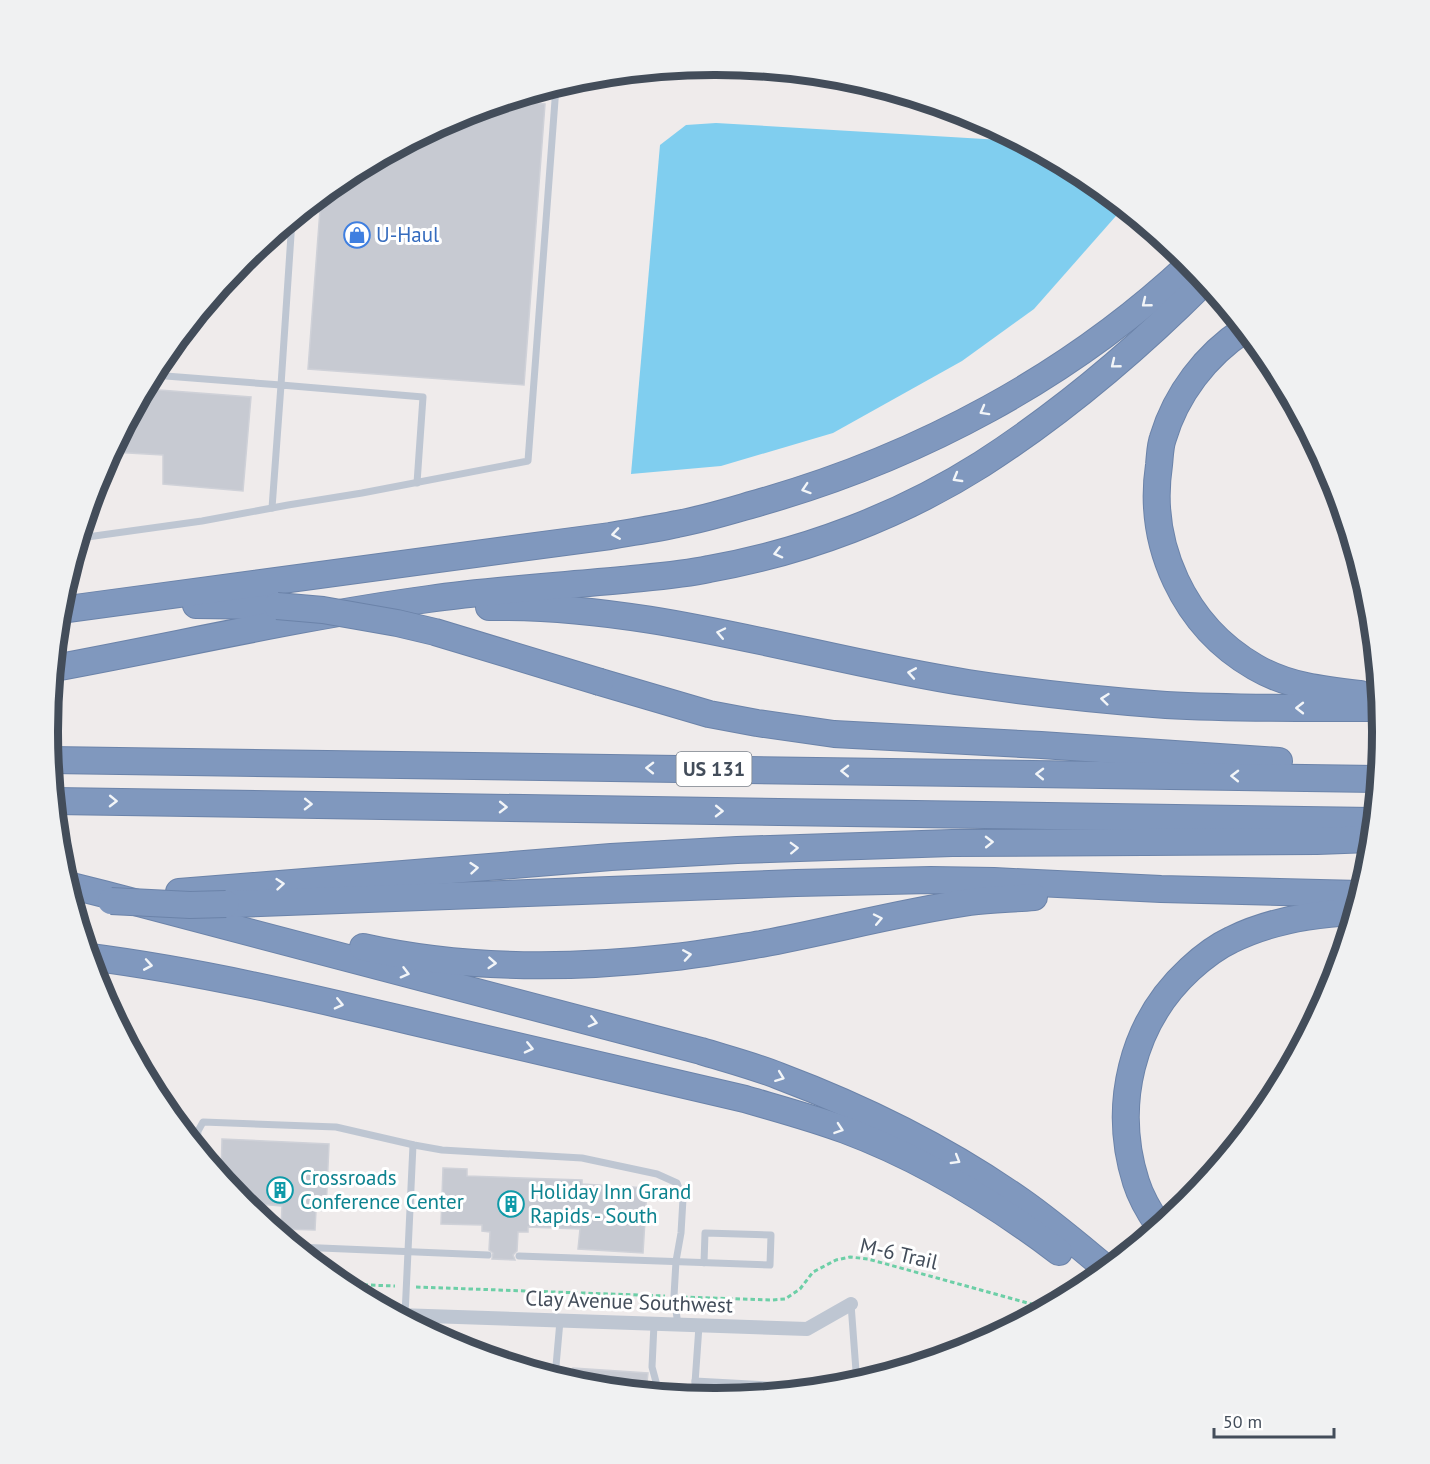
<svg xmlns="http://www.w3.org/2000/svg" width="1430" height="1464" font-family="'PT Sans',sans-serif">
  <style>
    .water { fill: #80ceef }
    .building { fill: #c7cad2; stroke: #cfd1d8; stroke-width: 1.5 }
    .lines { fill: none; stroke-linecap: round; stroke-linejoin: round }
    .motorway-casing { stroke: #6b83a9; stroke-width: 28 }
    .path { stroke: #6dcfa7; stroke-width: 3; stroke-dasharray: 4.5 3; stroke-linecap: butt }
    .service { stroke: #bec6d2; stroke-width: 7 }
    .minor { stroke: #bec6d2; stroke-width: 14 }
    .motorway { stroke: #8098be; stroke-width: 26 }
    .motorway-bridge-casing { stroke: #6b83a9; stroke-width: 28; stroke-linecap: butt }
    .motorway-bridge { stroke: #8098be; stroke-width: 26 }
    .oneway { stroke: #f2f5f8 }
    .labels { text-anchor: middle; stroke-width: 6; stroke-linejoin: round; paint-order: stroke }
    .shield { fill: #fff; stroke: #7b828c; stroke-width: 1.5 }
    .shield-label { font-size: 20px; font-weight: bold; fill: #434d5a }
    .shop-label { font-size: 21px; fill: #366cbe; stroke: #fff; text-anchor: start }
    .culture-label { font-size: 21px; fill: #0d838f; stroke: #fff; text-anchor: start }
    .street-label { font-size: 21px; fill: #434d5a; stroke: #fff }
    .rim { fill: none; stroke: #434d5a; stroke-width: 8 }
  </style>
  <rect width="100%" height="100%" fill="#efebeb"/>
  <!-- water -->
  <path class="water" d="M 716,123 L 1018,141 L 1086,178 L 1123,208 L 1034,309 L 962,361 L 833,433 L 721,466 L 631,474 L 660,145 L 686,125 Z"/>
  <!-- building -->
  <g class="building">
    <path d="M 508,101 L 545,104 L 524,385 L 308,369 L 321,197 L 345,177 L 460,116 Z"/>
    <path d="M 146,389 L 251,397 L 243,491 L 163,484 L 163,455 L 112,452 Z"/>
    <path d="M 222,1139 L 329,1144 L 326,1211 L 316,1210 L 315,1230 L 281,1229 L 282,1206 L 243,1203 L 221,1176 Z"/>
    <path d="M 443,1168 L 467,1169 L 467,1176 L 582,1180 L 582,1184 L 647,1188 L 643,1253 L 578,1249 L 580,1229 L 528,1227 L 528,1232 L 518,1232 L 517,1251 L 513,1255 L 515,1260 L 492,1259 L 493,1253 L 489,1250 L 490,1232 L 482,1231 L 482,1225 L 441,1224 Z"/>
    <path d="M 573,1368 L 648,1373 L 646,1392 L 585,1386 L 572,1382 Z"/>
  </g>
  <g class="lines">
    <!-- motorway casing -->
    <g class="motorway-casing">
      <g id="motorway">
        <path d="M 1244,330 C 1206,355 1176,394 1163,438 C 1160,446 1160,456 1159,465 C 1147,545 1184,626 1255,667 C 1287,686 1324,690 1360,694"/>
        <path d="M 196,605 L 277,606"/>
        <path d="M 489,607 C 652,604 808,658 968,683 C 1033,693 1100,700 1166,705 C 1237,709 1309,708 1380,708"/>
        <path d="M 60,610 L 610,536 C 632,532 655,529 677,524 C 705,519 733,510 761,502 C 919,457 1069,377 1190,264"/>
        <path d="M 54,668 C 179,645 303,616 429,599 C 493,590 558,586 622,580 C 651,577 681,575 709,569 C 805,552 900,516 982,464 C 1061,413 1138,348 1204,282"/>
        <path d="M 600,682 L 709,714 L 757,723 L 834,734 L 1041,745 L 1279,761"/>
        <path d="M 51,760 L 1377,779"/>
        <path d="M 55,801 L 1373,821"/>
        <path d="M 68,885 L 104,894 L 701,1051 C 727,1059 754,1066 779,1076 C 864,1108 947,1149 1021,1201 C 1051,1222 1079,1246 1107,1269"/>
        <path d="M 179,892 L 611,857 L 737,850 L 952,843 L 1317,841 L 1371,839"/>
        <path d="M 235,904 L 796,883 L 931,880 L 994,881 L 1161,889 L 1360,894"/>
        <path d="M 363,947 C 461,969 567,969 666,958 C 698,955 730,949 761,944 C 831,931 900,912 970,902 C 991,899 1013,899 1034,897"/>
        <path d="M 90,957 C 198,971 304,996 410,1021 C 521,1047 633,1073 745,1099 C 779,1109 813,1118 845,1130 C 923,1159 994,1203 1059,1252"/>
        <path d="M 1159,1226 C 1150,1213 1141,1198 1136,1182 C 1112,1106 1131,1023 1190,969 C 1202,958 1216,947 1231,940 C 1269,921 1312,914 1354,912"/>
      </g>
    </g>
    <!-- path -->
    <g class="path">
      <path d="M 341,1284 L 395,1286"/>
      <path d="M 416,1287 L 665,1296"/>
      <path d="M 683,1297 L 772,1300 L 785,1299 L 800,1289 L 813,1272 L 836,1260 L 850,1257 L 868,1259 L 1046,1308"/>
    </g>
    <!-- service -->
    <g class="service">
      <path d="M 153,375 L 281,385 L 292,220"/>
      <path d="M 272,508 L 281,385 L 423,397 L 417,483"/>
      <path d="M 80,538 L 202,521 L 288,505 L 362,493 L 528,461 L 556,87"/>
      <path d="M 197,1147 L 198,1131 L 203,1122 L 336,1127 L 414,1145 L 442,1150 L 582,1158 L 657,1174 L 677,1183 L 683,1199 L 681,1233 L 676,1261 L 674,1296 L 678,1325"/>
      <path d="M 297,1247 L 488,1255"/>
      <path d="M 519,1256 C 602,1259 686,1262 770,1265 L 771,1235 L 705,1233 L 704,1263"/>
      <path d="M 851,1304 L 856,1371 L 855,1383"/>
      <path d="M 405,1315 L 413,1145"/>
      <path d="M 654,1324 L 652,1367 L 659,1393"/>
      <path d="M 430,1333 L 431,1316"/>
      <path d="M 555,1377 L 560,1321"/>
      <path d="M 695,1381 L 803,1387"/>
      <path d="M 694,1397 L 699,1326"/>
    </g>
    <!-- minor -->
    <path class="minor" d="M 398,1315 L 807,1329 L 851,1304"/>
    <!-- motorway -->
    <use href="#motorway" class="motorway"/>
    <!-- motorway-bridge casing -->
    <g class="motorway-bridge-casing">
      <g id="motorway-bridge">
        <path d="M 277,606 L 323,610 L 397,623 L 435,632 L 600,682"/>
        <path d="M 111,901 L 190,905 L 226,904"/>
      </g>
    </g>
    <!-- motorway-bridge -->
    <use href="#motorway-bridge" class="motorway-bridge"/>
  </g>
  <!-- one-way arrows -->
  <defs><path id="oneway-chevron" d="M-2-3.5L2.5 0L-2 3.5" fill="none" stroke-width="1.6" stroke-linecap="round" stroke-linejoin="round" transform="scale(1.5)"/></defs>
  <g class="oneway">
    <use href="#oneway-chevron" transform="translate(1146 303) rotate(141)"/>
    <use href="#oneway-chevron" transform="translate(1115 364) rotate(141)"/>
    <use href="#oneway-chevron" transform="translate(984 411) rotate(151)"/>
    <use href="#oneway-chevron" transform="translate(957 478) rotate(150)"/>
    <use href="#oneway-chevron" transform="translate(806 489) rotate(162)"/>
    <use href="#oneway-chevron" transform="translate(616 534) rotate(171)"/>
    <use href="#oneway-chevron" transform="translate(778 553) rotate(166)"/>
    <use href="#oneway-chevron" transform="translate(721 633) rotate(-168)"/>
    <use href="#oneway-chevron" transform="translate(912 673) rotate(-170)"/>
    <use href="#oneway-chevron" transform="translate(1105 699) rotate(-174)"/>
    <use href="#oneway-chevron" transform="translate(1300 708) rotate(-180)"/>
    <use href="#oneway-chevron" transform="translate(650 768) rotate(-179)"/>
    <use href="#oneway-chevron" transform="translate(845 771) rotate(-179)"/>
    <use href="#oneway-chevron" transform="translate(1040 774) rotate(-179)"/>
    <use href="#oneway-chevron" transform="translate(1235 776) rotate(-179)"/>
    <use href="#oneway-chevron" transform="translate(113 801) rotate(1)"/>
    <use href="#oneway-chevron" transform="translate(308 804) rotate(1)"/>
    <use href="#oneway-chevron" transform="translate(503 807) rotate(1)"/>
    <use href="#oneway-chevron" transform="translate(719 811) rotate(1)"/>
    <use href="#oneway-chevron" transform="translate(989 842) rotate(-1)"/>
    <use href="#oneway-chevron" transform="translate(794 848) rotate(-2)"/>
    <use href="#oneway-chevron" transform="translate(474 868) rotate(-5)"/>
    <use href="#oneway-chevron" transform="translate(280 884) rotate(-5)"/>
    <use href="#oneway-chevron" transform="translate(878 919) rotate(-12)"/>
    <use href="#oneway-chevron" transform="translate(687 955) rotate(-9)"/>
    <use href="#oneway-chevron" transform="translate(492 963) rotate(4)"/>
    <use href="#oneway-chevron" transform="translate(148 965) rotate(10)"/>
    <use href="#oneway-chevron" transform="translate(405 973) rotate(15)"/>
    <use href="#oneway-chevron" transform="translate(339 1004) rotate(13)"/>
    <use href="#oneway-chevron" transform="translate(593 1022) rotate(14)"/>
    <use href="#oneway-chevron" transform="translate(529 1048) rotate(13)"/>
    <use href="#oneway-chevron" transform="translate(780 1077) rotate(21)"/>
    <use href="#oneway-chevron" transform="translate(839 1129) rotate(19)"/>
    <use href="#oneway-chevron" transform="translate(956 1160) rotate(31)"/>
  </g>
  <!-- icons -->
  <defs>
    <g id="shop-ring" transform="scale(1.35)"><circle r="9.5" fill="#fff" stroke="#3f7fe0" stroke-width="1.5"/><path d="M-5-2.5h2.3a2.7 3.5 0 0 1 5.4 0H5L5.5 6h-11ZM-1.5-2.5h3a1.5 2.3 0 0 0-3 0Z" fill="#3f7fe0"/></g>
    <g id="building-ring" transform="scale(1.35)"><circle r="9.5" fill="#fff" stroke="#0f9aa8" stroke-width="1.5"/><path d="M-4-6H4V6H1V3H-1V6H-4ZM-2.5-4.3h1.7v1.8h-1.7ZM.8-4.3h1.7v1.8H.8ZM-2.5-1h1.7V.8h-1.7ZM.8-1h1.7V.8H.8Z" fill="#0f9aa8"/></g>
  </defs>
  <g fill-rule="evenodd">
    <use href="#shop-ring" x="357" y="235"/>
    <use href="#building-ring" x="280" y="1190"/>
    <use href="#building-ring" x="511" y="1204"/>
  </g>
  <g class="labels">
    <!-- shield labels -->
    <rect class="shield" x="676.5" y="752" width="75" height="34" rx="4.5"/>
    <g class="shield-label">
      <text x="714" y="776">US 131</text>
    </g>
    <!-- shop labels -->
    <g class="shop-label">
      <text x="376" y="242">U-Haul</text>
    </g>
    <!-- culture labels -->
    <g class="culture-label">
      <text x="300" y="1185">Crossroads<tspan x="300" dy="24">Conference Center</tspan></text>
      <text x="530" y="1199">Holiday Inn Grand<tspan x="530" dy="24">Rapids - South</tspan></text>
    </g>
    <!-- street labels -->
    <g class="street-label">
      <text transform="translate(899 1254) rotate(13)" y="7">M-6 Trail</text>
      <text transform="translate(629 1302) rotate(2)" y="7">Clay Avenue Southwest</text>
    </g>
  </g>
  <!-- crop -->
  <path d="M0 0H1430V1464H0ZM714 75H716A656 656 0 0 1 1372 731V732A656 656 0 0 1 716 1388H714A656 656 0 0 1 58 732V731A656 656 0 0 1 714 75Z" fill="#f0f1f2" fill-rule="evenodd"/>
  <path class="rim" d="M714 75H716A656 656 0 0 1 1372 731V732A656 656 0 0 1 716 1388H714A656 656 0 0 1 58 732V731A656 656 0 0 1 714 75Z"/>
  <!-- scale -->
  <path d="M1214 1428v9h120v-9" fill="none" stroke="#434d5a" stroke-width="3"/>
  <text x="1223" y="1428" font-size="18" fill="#434d5a" stroke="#ffffff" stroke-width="4.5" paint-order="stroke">50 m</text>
</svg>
